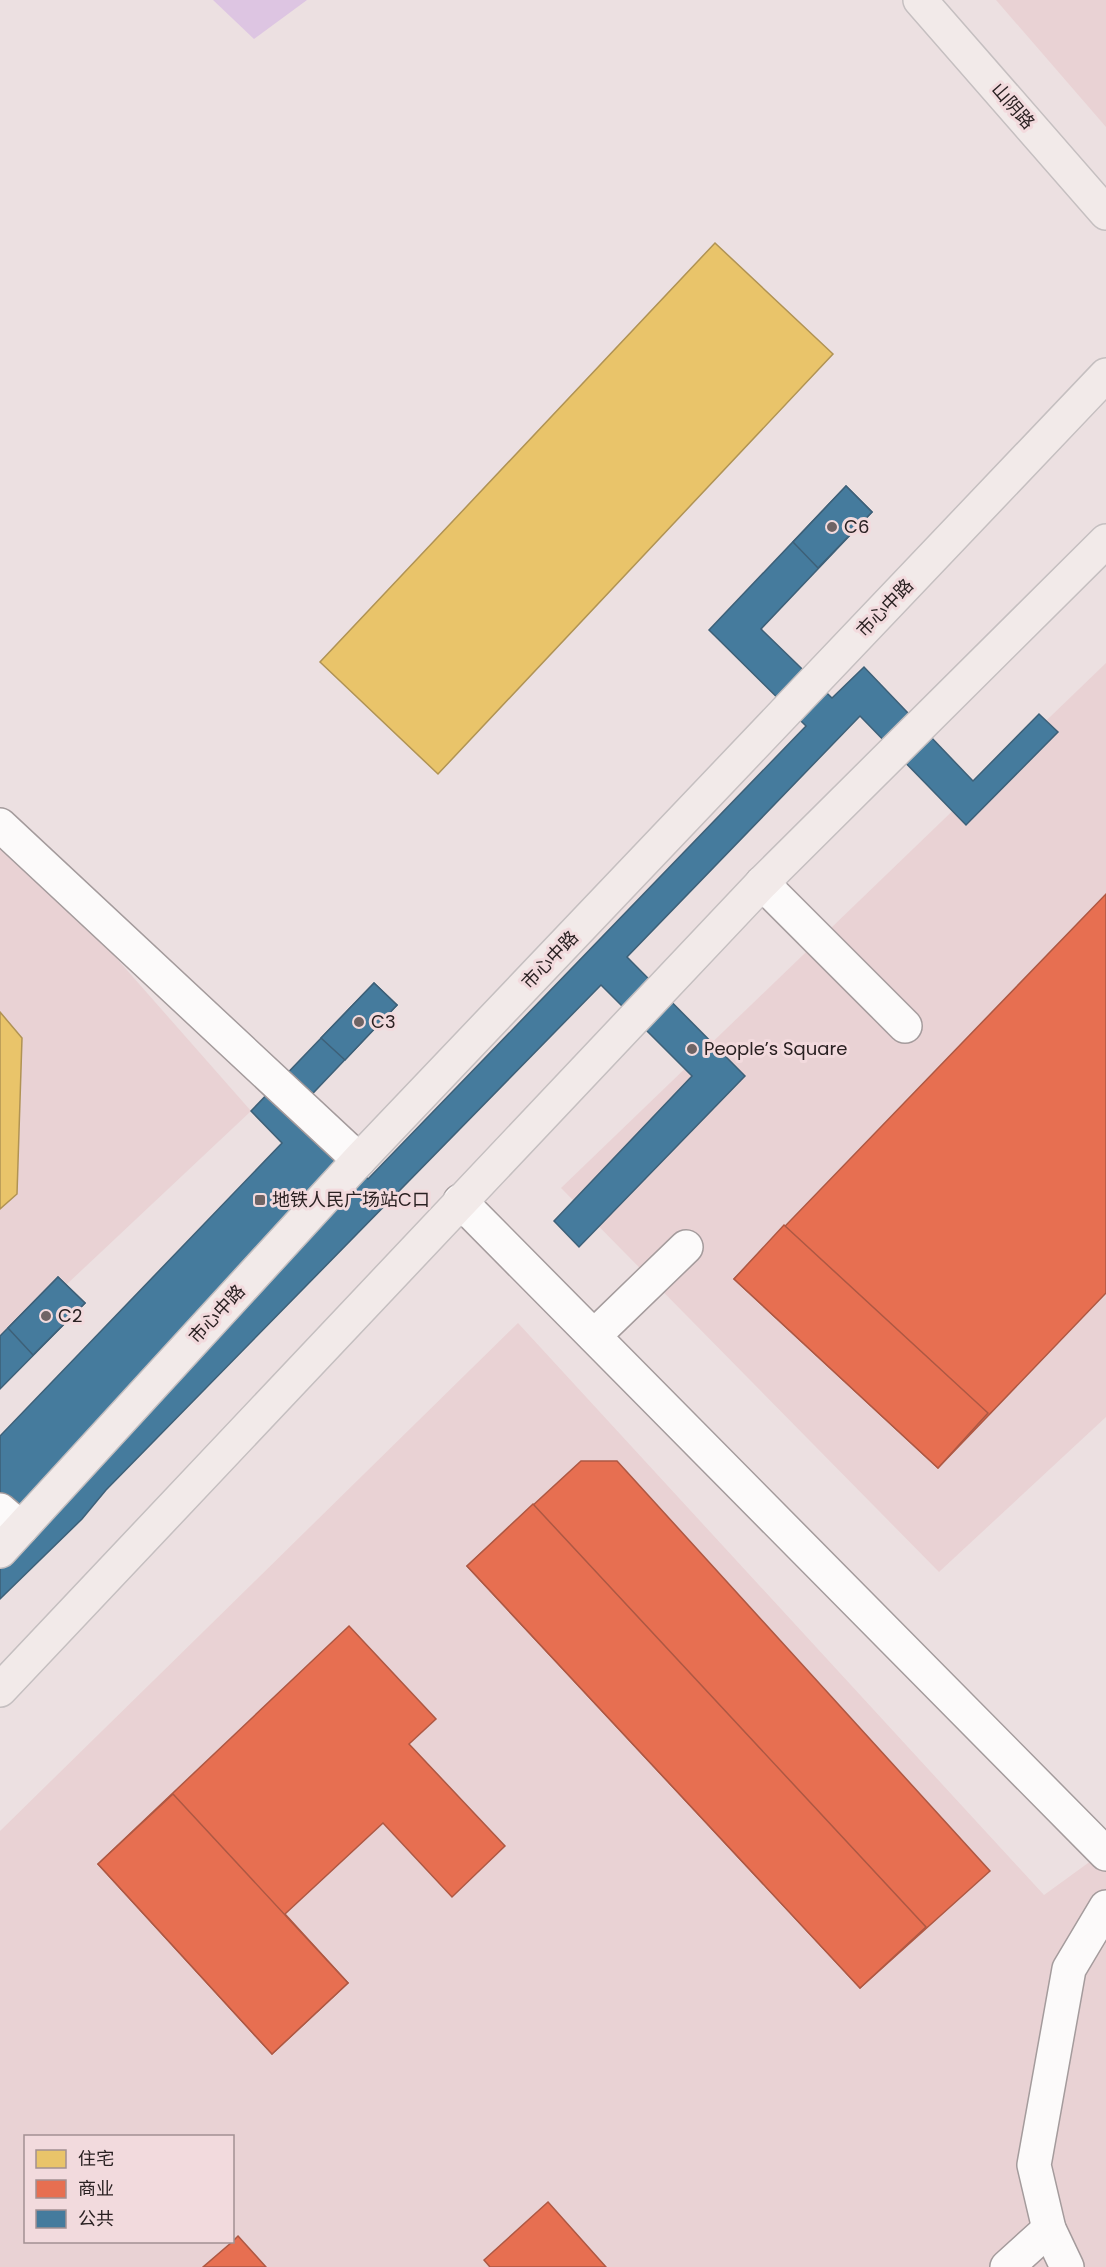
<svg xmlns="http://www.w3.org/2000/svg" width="1106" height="2267" font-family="Poppins,'Noto Sans SC',sans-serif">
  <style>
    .built { fill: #e9d2d4; fill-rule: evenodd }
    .water { fill: #ddc5e2 }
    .homes { fill: #e9c46a; stroke: #b09354; stroke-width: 1.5 }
    .shops { fill: #e76f51; stroke: #ae5843; stroke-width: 1.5 }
    .public { fill: #457b9d; stroke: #3d6078; stroke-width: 1.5 }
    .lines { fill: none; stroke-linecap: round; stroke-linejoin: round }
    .minor-casing { stroke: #a49b9c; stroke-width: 36 }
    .major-casing { stroke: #c5bfc0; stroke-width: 36 }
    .minor { stroke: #fcfafa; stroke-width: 33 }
    .major { stroke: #f2eae9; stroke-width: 33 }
    .poi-dot { fill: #6e6465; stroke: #f2dadd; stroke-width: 2 }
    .labels { text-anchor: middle; stroke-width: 6; stroke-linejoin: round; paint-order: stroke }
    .street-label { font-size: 18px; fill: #2a2122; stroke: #f2dadd }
    .poi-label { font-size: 18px; fill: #2a2122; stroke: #f2dadd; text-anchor: start }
  </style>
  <rect width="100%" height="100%" fill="#ece0e1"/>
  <!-- built -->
  <g class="built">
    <path d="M 996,0 L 1106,0 L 1106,127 Z"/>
    <path d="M 1106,663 L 1106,1417 L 939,1572 L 561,1188 Z"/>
    <path d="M 0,826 L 251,1111 L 0,1347 Z"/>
    <path d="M 518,1323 L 1044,1895 L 1106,1850 L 1106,2267 L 0,2267 L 0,1831 ZM 26,2136 L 232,2136 L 232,2242 L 26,2242 Z"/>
  </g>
  <!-- water -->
  <path class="water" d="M 213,0 L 307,0 L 254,39 Z"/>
  <!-- homes -->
  <g class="homes">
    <path d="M 715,243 L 833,354 L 438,774 L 320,662 Z"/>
    <path d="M 0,1012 L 22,1038 L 17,1194 L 0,1209 Z"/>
  </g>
  <!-- shops -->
  <g class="shops">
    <path d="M 1106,894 L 1106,1293 L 938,1468 L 734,1279 Z"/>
    <path d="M 784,1225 L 988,1413 L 938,1468 L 734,1279 Z"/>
    <path d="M 581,1461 L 617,1461 L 990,1871 L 860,1988 L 467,1566 Z"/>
    <path d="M 533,1504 L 926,1927 L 860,1988 L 467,1566 Z"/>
    <path d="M 349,1626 L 436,1719 L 409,1744 L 505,1846 L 452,1897 L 383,1823 L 285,1914 L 348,1983 L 272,2054 L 98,1864 Z"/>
    <path d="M 173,1794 L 348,1983 L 272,2054 L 98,1864 Z"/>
    <path d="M 548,2202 L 606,2267 L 490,2267 L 484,2260 Z"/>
    <path d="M 238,2236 L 266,2267 L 203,2267 L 232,2242 Z"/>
  </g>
  <!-- public -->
  <g class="public">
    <path d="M 846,486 L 872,512 L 761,629 L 832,698 L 864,667 L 973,781 L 1039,714 L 1058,732 L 966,825 L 860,716 L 627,957 L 745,1076 L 579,1247 L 554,1221 L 692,1076 L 601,985 L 106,1490 L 82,1519 L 0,1599 L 0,1436 L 282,1143 L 251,1111 L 374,983 L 397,1005 L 298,1109 L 368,1179 L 806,726 L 709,630 Z"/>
    <path d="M 846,486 L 872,512 L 818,568 L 793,542 Z"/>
    <path d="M 374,983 L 397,1005 L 345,1060 L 321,1038 Z"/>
    <path d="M 58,1277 L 85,1303 L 0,1389 L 0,1336 Z"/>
    <path d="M 58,1277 L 85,1303 L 33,1355 L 8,1328 Z"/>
  </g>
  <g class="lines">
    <!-- minor casing -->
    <g class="minor-casing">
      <g id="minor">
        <path d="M 0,825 L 359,1160"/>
        <path d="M 762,883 L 905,1026"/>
        <path d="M 460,1201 L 1106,1854"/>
        <path d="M 594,1336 L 686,1247"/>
        <path d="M 0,1510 L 21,1528"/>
        <path d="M 1007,2267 L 1049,2229"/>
        <path d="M 1067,2267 L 1049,2229 L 1034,2165 L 1069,1969 L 1106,1907"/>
      </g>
    </g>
    <!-- major casing -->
    <g class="major-casing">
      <g id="major">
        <path d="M 920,0 L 1106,213"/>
        <path d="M 0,1551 L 359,1160 L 1106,375"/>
        <path d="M 0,1690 L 762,883 L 1106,541"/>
      </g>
    </g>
    <!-- minor -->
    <use href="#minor" class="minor"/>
    <!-- major -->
    <use href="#major" class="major"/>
  </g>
  <!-- markers -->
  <g class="poi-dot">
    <circle cx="832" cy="527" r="6"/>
    <circle cx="359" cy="1022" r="6"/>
    <circle cx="692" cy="1049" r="6"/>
    <rect x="254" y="1194" width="12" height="12" rx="3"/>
    <circle cx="46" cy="1316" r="6"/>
  </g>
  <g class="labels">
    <!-- street labels -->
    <g class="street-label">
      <text transform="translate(1013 106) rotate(49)" y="6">山阴路</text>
      <text transform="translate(885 608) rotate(-46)" y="6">市心中路</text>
      <text transform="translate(550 960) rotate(-46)" y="6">市心中路</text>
      <text transform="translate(217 1314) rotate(-47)" y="6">市心中路</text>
    </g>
    <!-- poi labels -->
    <g class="poi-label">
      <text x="844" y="533">C6</text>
      <text x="371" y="1028">C3</text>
      <text x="704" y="1055">People’s Square</text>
      <text x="272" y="1206">地铁人民广场站C口</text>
      <text x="58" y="1322">C2</text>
    </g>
  </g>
  <!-- legend -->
  <rect x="24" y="2135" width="210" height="108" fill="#f2dadd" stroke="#a29092" stroke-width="1.5"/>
  <rect x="36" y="2150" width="30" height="18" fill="#e9c46a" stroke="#a29092" stroke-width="1.5"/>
  <text x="78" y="2165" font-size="18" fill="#2a2122">住宅</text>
  <rect x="36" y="2180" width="30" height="18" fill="#e76f51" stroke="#a29092" stroke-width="1.5"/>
  <text x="78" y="2195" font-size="18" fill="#2a2122">商业</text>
  <rect x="36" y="2210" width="30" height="18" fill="#457b9d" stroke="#a29092" stroke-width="1.5"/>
  <text x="78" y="2225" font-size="18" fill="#2a2122">公共</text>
</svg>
